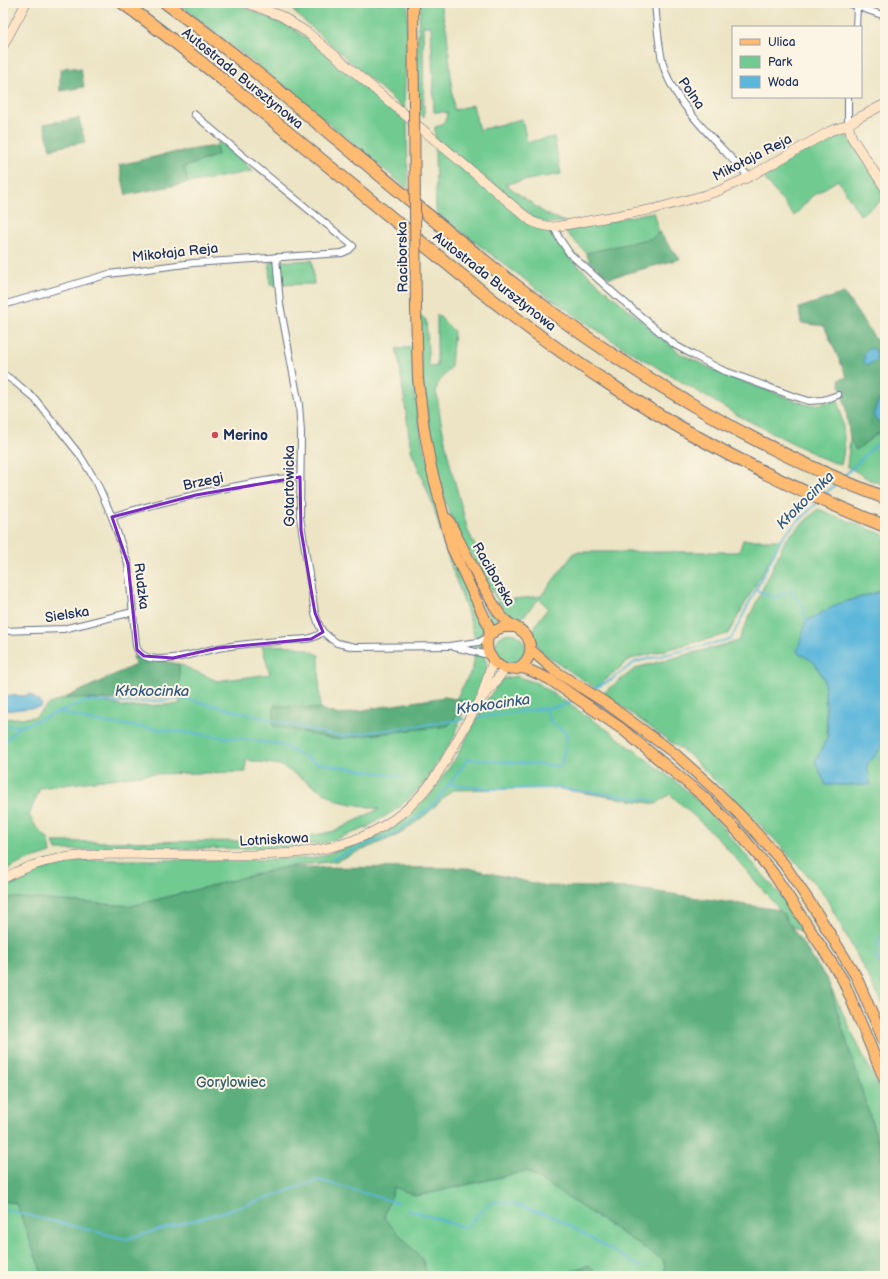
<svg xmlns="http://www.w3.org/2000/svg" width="888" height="1279" font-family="'Balsamiq Sans',sans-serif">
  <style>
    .green { fill: #71cb91; stroke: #467d78 }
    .forest { fill: #5caf7b; stroke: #3c6f6c }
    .water { fill: #5db7db; stroke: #3c739c }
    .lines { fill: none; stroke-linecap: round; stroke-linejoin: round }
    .stream { stroke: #5db7db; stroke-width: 2 }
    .street-casing { stroke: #646e82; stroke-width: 8 }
    .secondary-casing { stroke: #646e82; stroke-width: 10 }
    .primary-casing { stroke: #646e82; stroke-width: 12 }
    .highway-casing { stroke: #646e82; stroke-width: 14 }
    .street { stroke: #fff; stroke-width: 6 }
    .secondary { stroke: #ffe4c6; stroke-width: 9 }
    .primary { stroke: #febb71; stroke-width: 10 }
    .highway { stroke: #febb71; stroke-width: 12 }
    .primary-bridge-casing { stroke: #646e82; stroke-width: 12; stroke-linecap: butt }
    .primary-bridge { stroke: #febb71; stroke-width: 10 }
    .marked { fill: none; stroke: #7b2cbf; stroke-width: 3; stroke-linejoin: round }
    .poi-dot { fill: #d1495b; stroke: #fcf5e5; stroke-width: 1.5 }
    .labels { text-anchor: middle; stroke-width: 4; stroke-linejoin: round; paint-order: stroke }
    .street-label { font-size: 14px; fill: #1b2f5e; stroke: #fcf5e5 }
    .poi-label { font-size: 14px; font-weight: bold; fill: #1b2f5e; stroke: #fcf5e5; text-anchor: start }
    .park-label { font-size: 14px; fill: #355e6d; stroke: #fcf5e5 }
    .water-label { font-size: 15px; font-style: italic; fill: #2f5884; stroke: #fcf5e5 }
  </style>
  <rect width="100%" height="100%" fill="#fcf5e5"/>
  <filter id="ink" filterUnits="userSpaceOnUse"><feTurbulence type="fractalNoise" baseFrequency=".025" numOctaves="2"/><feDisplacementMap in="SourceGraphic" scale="8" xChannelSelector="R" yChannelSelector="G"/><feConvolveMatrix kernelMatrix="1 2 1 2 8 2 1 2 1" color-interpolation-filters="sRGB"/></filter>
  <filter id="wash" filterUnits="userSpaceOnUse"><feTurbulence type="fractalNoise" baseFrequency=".012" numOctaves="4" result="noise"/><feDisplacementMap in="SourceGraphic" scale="16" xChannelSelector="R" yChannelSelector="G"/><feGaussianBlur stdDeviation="0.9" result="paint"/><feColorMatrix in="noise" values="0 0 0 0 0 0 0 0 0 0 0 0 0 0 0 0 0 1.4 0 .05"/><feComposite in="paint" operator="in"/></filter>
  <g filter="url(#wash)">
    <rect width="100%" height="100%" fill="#ece4c4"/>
    <!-- green -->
    <g class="green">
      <path d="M 178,3 L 234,3 L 289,26 L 313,43 L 407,122 L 408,189 L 276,80 Z"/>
      <path d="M 334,3 L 408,3 L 404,109 L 293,11 Z"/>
      <path d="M 421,3 L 440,3 L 447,32 L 454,110 L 473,105 L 479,130 L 522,119 L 527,142 L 554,137 L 561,174 L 505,184 L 546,214 L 565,222 L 546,223 L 534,218 L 435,139 L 435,127 C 443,125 447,120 447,112 L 434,112 L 431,26 L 423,26 L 424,117 L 416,112 L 418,26 Z"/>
      <path d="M 839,133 L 848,137 L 885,190 L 885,200 L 884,199 L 860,215 L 838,180 L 812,196 L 794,216 L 761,174 L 826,138 Z"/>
      <path d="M 220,141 L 253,171 L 188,183 L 184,167 L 218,155 L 216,146 Z"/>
      <path d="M 435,146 L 537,228 L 551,232 L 554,235 L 566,253 L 572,260 L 602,287 L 681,354 L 725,375 L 808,405 L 820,404 L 838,400 C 843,421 847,443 841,465 L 822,458 L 739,416 L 613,341 L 544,294 L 436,213 Z"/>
      <path d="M 653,212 L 659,232 L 653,238 L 586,253 L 564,230 Z"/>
      <path d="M 312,260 L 314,284 L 270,285 L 269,262 Z"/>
      <path d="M 419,314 L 426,320 L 429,367 L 437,366 L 437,314 L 454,331 L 451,367 L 438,383 L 436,390 L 441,422 L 450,464 L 468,531 L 483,562 L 505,600 L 541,596 L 575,552 L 739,552 L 743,540 L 781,540 L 728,634 L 631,659 L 595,688 L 540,651 L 534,637 L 534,630 L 536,624 L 548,608 L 539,599 L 521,619 L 513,620 L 505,613 L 463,543 L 446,504 L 438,480 L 422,381 Z"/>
      <path d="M 411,347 L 415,396 L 423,446 L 485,631 L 483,654 L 486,661 L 487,671 L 479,695 L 469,711 L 467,702 L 454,737 L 423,785 L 400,807 L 366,828 L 325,843 L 283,848 L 56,850 L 53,842 L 284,841 L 335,831 L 379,809 L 338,801 L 280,765 L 246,760 L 246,772 L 149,774 L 40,788 L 29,815 L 37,828 L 49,840 L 51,853 L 22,862 L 3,872 L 3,719 L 35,717 L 49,704 L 65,698 L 84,698 L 126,707 L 180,704 L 179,664 L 217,681 L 270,674 L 262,646 C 286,645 297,644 319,655 L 320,709 L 274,705 L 273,726 L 448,726 L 467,702 L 456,699 L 473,668 L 476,642 L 468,614 L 447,554 L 434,508 L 411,450 L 399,360 L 396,349 Z"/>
      <path d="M 878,433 L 885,439 L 885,485 L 870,480 L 847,466 L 850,439 L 856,450 Z"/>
      <path d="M 818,509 L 885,535 L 885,590 L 838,604 L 814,662 L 824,679 L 827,730 L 826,785 L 867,765 L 885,743 L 885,1008 L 824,894 L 774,839 L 690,756 L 603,693 L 636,668 L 738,641 L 786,539 Z"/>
      <path d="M 452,532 L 470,572 L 500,623 L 493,626 L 456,547 Z"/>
      <circle cx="510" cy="648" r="15"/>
      <path d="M 516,676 L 537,683 L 609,731 L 679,784 L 706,808 L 787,903 L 809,936 L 791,926 L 780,910 L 719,839 L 670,794 L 656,804 L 553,788 L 452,790 L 429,812 L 400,834 L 336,861 L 285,867 L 132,906 L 3,897 L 3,884 L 10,879 L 37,868 L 72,860 L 243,860 L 315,858 L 375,838 L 398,823 L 429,796 L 455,759 L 489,697 L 502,679 Z"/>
      <path d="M 828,982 L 878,1087 L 885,1108 L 885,1214 L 881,1152 Z"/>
      <path d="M 527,1171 L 664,1261 L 665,1270 L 663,1276 L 598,1276 L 588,1265 L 561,1276 L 428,1276 L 422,1259 L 384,1218 L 394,1186 L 417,1196 Z"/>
      <path d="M 3,1201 L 16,1203 L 43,1276 L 3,1276 Z"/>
    </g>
    <!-- forest -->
    <g class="forest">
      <path d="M 68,67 L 81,69 L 84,87 L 60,91 L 60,70 Z"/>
      <path d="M 79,118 L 85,142 L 50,149 L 44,124 Z"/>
      <path d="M 216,146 L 218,155 L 184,167 L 188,183 L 126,195 L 119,165 L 176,152 Z"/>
      <path d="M 659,232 L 680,259 L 609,278 L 590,262 L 586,253 L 652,238 Z"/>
      <path d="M 844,293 L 885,353 L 885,439 L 878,433 L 856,450 L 850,439 L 845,404 L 839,380 L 847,377 L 824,326 L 801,323 L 799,308 Z"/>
      <path d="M 133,656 L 179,664 L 180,696 L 109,700 L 65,698 L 135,665 Z"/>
      <path d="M 445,697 L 467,701 L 448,726 L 334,739 L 273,726 L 274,705 L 320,709 L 339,715 L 374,708 Z"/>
      <path d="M 285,867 L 468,868 L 546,886 L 631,888 L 780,910 L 828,981 L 881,1152 L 885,1214 L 885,1276 L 663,1276 L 665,1270 L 664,1261 L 527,1171 L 417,1196 L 394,1187 L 384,1218 L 422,1259 L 428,1276 L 43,1276 L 16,1203 L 3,1201 L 3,897 L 132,906 Z"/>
      <path d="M 589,1265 L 598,1276 L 561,1276 Z"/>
    </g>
    <!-- water -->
    <g class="water">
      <path d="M 872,348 C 877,352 878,355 876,361 L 867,365 L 863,361 L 865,357 L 863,354 L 867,350 Z"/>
      <path d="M 885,394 L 885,418 L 879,423 L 873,415 L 879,399 Z"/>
      <path d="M 885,590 L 885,743 L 867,765 L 871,785 L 826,785 L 815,762 L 828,736 L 824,679 L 814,662 L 797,652 L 806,621 L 838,604 Z"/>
      <path d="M 30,694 L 42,704 L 41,707 L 3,711 L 3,695 L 25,696 Z"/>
    </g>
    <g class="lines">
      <!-- stream -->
      <g class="stream">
        <path d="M 844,476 L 885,436"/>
        <path d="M 824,495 L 837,483"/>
        <path d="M 756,590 L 774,598 L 790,590 L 802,605 L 806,621"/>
        <path d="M 591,690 L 611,680 L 635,662 L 731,639 L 783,536 L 817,503"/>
        <path d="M 61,712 L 92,721 L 279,744 L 317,763 L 404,777"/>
        <path d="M 472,718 L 561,706 L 574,700"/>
        <path d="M 3,725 L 22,726"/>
        <path d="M 3,744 L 17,728 L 87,701 L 125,703 L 187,699 L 332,735 L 342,736 L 466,719"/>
        <path d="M 876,754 L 885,765"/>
        <path d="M 450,784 L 492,789 L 557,788 L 654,800"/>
        <path d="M 332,859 L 400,831 L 435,803 L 468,759 L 561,766 L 567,734 L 551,722 L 545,709"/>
        <path d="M 885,929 L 878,942 L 876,959 L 885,969"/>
        <path d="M 3,1209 L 126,1239 L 237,1208 L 319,1180 L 398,1203"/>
        <path d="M 407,1209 L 465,1228 L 491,1202 L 506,1202 L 554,1217 L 641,1267"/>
      </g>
    </g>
  </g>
  <g filter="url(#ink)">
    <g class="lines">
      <!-- street casing -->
      <g class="street-casing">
        <g id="street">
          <path d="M 655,3 C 657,23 658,44 663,64 C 673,104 722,147 749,177"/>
          <path d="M 847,3 L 885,16"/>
          <path d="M 856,27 L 857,7"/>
          <path d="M 848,97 L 848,125"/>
          <path d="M 554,227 L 559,238 L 570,254 L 617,296 L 675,345 L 693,355 L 722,370 L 790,395 L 809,401 L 823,400 L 838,395"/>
          <path d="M 276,257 L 280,304 L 299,405 L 301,432 L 300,517 L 315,613 L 319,625 L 323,632 L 330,638 L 337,643 L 355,647 L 449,646 L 479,642 L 488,637"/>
          <path d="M 3,305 L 109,274 L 193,263 L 342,253 L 349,250 L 353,246 L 242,155 L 194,114"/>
          <path d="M 3,374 L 15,382 L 35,399 L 79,454 L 97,483 L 112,517 L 128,564 L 136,645 C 138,656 148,658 157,659 C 178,660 198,652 218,648 C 241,644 265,642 288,640 C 303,639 310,641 323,632"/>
          <path d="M 112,517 C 146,505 181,498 216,490 C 244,485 271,478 300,477"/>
          <path d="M 3,631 L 63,629 L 133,612"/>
          <path d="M 454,647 L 489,655"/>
        </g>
      </g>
      <!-- secondary casing -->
      <g class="secondary-casing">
        <g id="secondary">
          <path d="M 247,3 L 281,16 L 308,33 L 531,221 C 538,225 545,226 554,227 L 654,209 L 716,192 L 749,177 L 830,131 L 848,125 L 858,118 L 885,104"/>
          <path d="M 3,46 L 26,3"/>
          <path d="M 848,125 L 852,138 L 885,188"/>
          <path d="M 482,695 L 493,661"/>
          <path d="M 3,879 C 41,856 85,854 129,854 C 161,855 194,855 226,855 C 290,855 349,855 402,813 C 441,781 455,740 481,699 C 484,695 487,692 491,688 C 496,681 500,675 505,669"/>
        </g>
      </g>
      <!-- primary casing -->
      <g class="primary-casing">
        <g id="primary">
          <path d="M 413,3 L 414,107"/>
          <path d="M 416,309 L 418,379 L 424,429 L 431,467 L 452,548 L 488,625 L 490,634"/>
          <path d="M 448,519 C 461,544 473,569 487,593 C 492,601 496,610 502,617 C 510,627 525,628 529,641 C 533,653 528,662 517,669"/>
          <path d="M 515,627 L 503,627 L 496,630 L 488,637 L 487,644 L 488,652 L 495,663 L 505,669 L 522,668 L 529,670 L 549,679 L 622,729 L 704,797 L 740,834 L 773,873 L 843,980 L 885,1081"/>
          <path d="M 531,650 L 555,671 L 606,703 L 674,753 L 713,788 L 743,818 L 784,864 L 815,910 L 856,976 L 885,1044"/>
        </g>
      </g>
      <!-- highway casing -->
      <g class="highway-casing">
        <g id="highway">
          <path d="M 123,3 C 220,74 311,152 404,228 C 469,282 536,337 608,383 C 695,440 788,488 885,526"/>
          <path d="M 166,3 C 288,92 399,196 519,288 C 631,373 753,448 885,498"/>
        </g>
      </g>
      <!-- street -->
      <use href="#street" class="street"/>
      <!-- secondary -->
      <use href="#secondary" class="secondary"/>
      <!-- primary -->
      <use href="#primary" class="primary"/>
      <!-- highway -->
      <use href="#highway" class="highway"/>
      <!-- primary-bridge casing -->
      <g class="primary-bridge-casing">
        <path id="primary-bridge" d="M 414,107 L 416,309"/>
      </g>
      <!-- primary-bridge -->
      <use href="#primary-bridge" class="primary-bridge"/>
    </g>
  </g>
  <!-- marked area -->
  <path class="marked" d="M 300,477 L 301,530 L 315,613 L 323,632 L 311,639 L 218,648 L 173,658 L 144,656 L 137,650 L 128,564 L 112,517 L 196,495 Z"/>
  <!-- markers -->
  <circle class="poi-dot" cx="215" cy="435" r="4"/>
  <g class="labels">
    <!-- street labels -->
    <g class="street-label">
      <text transform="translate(243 78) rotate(39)" y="5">Autostrada Bursztynowa</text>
      <text transform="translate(692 93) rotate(55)" y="5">Polna</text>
      <text transform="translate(752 157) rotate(-27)" y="5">Mikołaja Reja</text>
      <text transform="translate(175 252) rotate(-6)" y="5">Mikołaja Reja</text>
      <text transform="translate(402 257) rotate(-91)" y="5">Raciborska</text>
      <text transform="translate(495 281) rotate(38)" y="5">Autostrada Bursztynowa</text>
      <text transform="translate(203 481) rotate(-12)" y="5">Brzegi</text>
      <text transform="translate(289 486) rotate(-90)" y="5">Gotartowicka</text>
      <text transform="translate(494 574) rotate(60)" y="5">Raciborska</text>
      <text transform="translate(142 586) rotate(83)" y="5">Rudzka</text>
      <text transform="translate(67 614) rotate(-9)" y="5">Sielska</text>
      <text transform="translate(274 839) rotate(-3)" y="5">Lotniskowa</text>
    </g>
    <!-- poi labels -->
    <g class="poi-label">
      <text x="223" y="440">Merino</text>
    </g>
    <!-- park labels -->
    <g class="park-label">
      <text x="231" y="1087">Gorylowiec</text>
    </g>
    <!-- water labels -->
    <g class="water-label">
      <text transform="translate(805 500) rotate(-45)" y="5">Kłokocinka</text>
      <text x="152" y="696">Kłokocinka</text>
      <text transform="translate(493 704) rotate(-8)" y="5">Kłokocinka</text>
    </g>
  </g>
  <!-- margin -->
  <rect width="888" height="1279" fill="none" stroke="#fcf5e5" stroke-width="16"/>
  <!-- legend -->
  <rect x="732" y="26" width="130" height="72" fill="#fcf5e5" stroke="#a2a6af"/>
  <rect x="740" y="39" width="20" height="6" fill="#febb71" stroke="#a2a6af"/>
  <text x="768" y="46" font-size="12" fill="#1b2f5e">Ulica</text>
  <rect x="740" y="56" width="20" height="12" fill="#71cb91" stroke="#a2a6af"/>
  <text x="768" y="66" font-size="12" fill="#1b2f5e">Park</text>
  <rect x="740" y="76" width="20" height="12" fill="#5db7db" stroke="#a2a6af"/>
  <text x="768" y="86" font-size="12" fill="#1b2f5e">Woda</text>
</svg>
